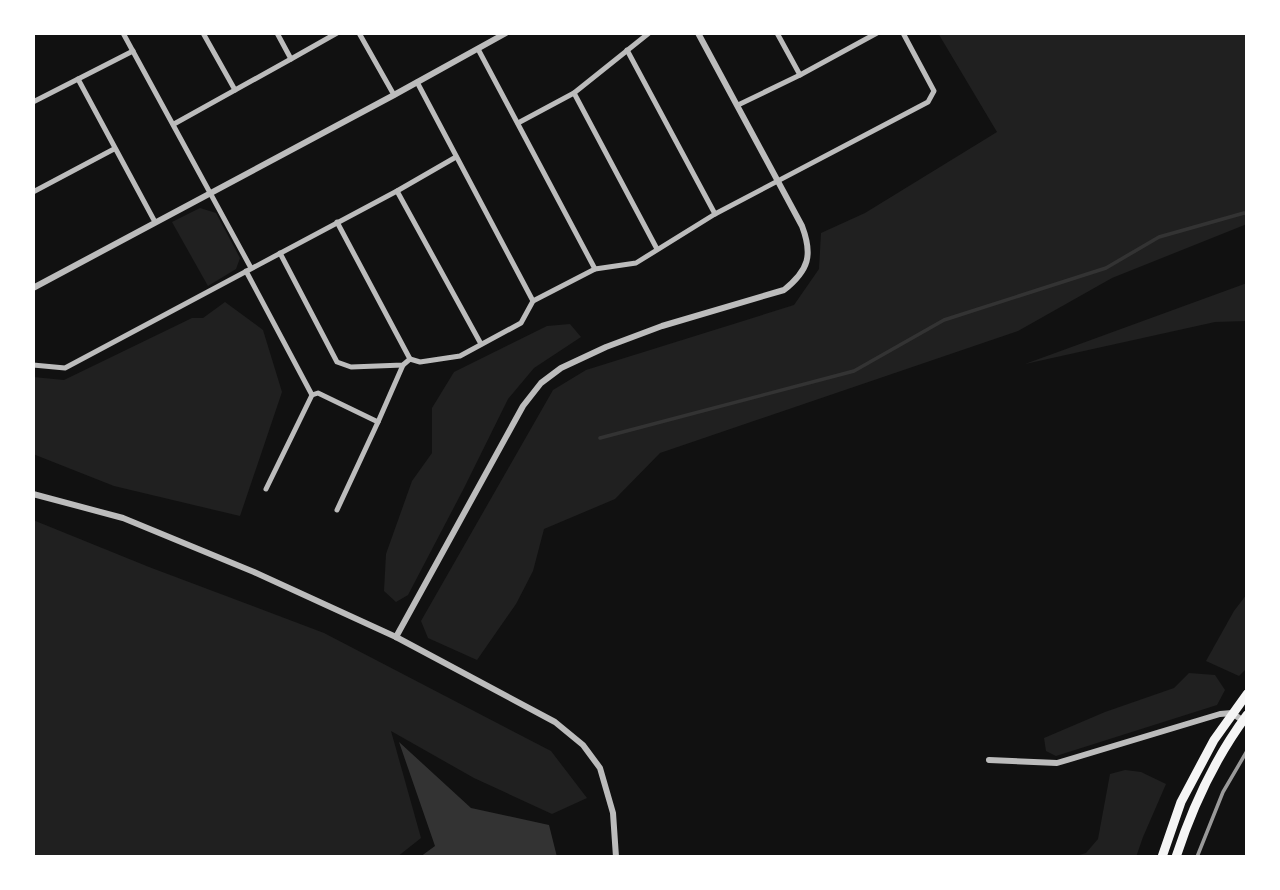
<svg xmlns="http://www.w3.org/2000/svg" width="1280" height="890" font-family="'Source Sans 3',sans-serif">
  <style>
    .green { fill: #202020 }
    .water { fill: #333 }
    .lines { fill: none; stroke-linecap: round; stroke-linejoin: round }
    .stream { stroke: #333; stroke-width: 3.5 }
    .minor { stroke: #bcbcbc; stroke-width: 5 }
    .tertiary { stroke: #bcbcbc; stroke-width: 6 }
    .trunk { stroke: #f5f5f5; stroke-width: 9 }
    .rail { stroke: #9a9a9a; stroke-width: 3.5 }
  </style>
  <rect width="100%" height="100%" fill="#111"/>
  <!-- green -->
  <g class="green">
    <path d="M 938,33 L 1247,33 L 1247,224 L 1112,278 L 1018,331 L 660,453 L 615,499 L 544,529 L 533,571 L 516,604 L 477,660 L 428,638 L 421,621 L 553,390 L 586,370 L 794,305 L 819,269 L 821,233 L 865,213 L 997,132 Z"/>
    <path d="M 200,208 L 216,213 L 240,258 L 236,269 L 208,286 L 172,222 Z"/>
    <path d="M 1247,283 L 1247,321 L 1215,322 L 1025,364 Z"/>
    <path d="M 225,302 L 263,330 L 282,392 L 240,516 L 114,486 L 33,454 L 33,377 L 64,380 L 192,318 L 203,318 Z"/>
    <path d="M 570,324 L 581,337 L 534,368 L 508,399 L 464,488 L 408,595 L 396,602 L 384,591 L 386,554 L 412,481 L 432,453 L 432,408 L 454,372 L 547,326 Z"/>
    <path d="M 33,520 L 149,567 L 324,633 L 551,751 L 587,798 L 552,814 L 474,778 L 391,731 L 421,838 L 397,857 L 33,857 Z"/>
    <path d="M 1247,594 L 1247,668 L 1239,676 L 1206,661 L 1234,611 Z"/>
    <path d="M 1189,673 L 1215,675 L 1225,690 L 1217,705 L 1056,756 L 1046,751 L 1044,738 L 1105,712 L 1174,688 Z"/>
    <path d="M 1125,770 L 1141,772 L 1166,784 L 1143,837 L 1136,857 L 1072,857 L 1086,853 L 1098,839 L 1110,774 Z"/>
  </g>
  <!-- water -->
  <path class="water" d="M 399,742 L 471,808 L 549,825 L 557,857 L 420,857 L 435,846 Z"/>
  <g class="lines">
    <!-- stream -->
    <path class="stream" d="M 600,438 L 854,371 L 944,320 L 1106,268 L 1159,237 L 1244,213 L 1247,214"/>
    <!-- minor -->
    <g class="minor">
      <path d="M 123,33 L 251,268"/>
      <path d="M 203,33 L 235,90"/>
      <path d="M 277,33 L 291,59 L 337,33"/>
      <path d="M 359,33 L 394,95"/>
      <path d="M 777,33 L 800,75 L 877,33"/>
      <path d="M 478,49 L 595,269"/>
      <path d="M 627,50 L 715,214"/>
      <path d="M 78,79 L 155,222"/>
      <path d="M 417,82 L 533,301"/>
      <path d="M 574,93 L 657,249"/>
      <path d="M 33,102 L 133,51"/>
      <path d="M 738,105 L 800,75"/>
      <path d="M 518,123 L 574,93 L 649,33"/>
      <path d="M 174,124 L 291,59"/>
      <path d="M 397,191 L 481,344"/>
      <path d="M 33,192 L 114,149"/>
      <path d="M 337,222 L 410,359"/>
      <path d="M 280,253 L 337,362 L 351,367 L 403,365 L 410,359 L 420,362 L 460,356 L 521,323 L 533,301 L 595,269 L 636,263 L 715,214 L 928,102 L 934,91 L 903,33"/>
      <path d="M 246,271 L 312,395"/>
      <path d="M 33,365 L 65,368 L 397,191 L 456,157"/>
      <path d="M 266,489 L 312,395 L 318,393 L 378,422"/>
      <path d="M 337,510 L 378,422 L 403,365"/>
    </g>
    <!-- tertiary -->
    <g class="tertiary">
      <path d="M 33,288 L 394,95 L 506,33"/>
      <path d="M 33,494 L 123,518 L 254,572 L 396,637 L 555,722 L 583,745 L 600,768 L 613,813 L 616,857"/>
      <path d="M 396,637 L 523,406 L 541,383 L 561,368 L 606,347 L 662,326 L 784,290 C 809,270 813,255 802,226 L 698,33"/>
      <path d="M 989,760 L 1057,763 L 1220,714 L 1232,713 L 1242,720"/>
    </g>
    <!-- trunk -->
    <g class="trunk">
      <path d="M 1162,857 L 1181,802 L 1214,740 L 1247,694"/>
      <path d="M 1176,857 C 1193,805 1215,758 1247,715"/>
    </g>
    <!-- rail -->
    <path class="rail" d="M 1197,857 L 1223,792 L 1247,751"/>
  </g>
  <!-- border -->
  <rect width="1280" height="890" fill="none" stroke="#ffffff" stroke-width="70"/>
</svg>
